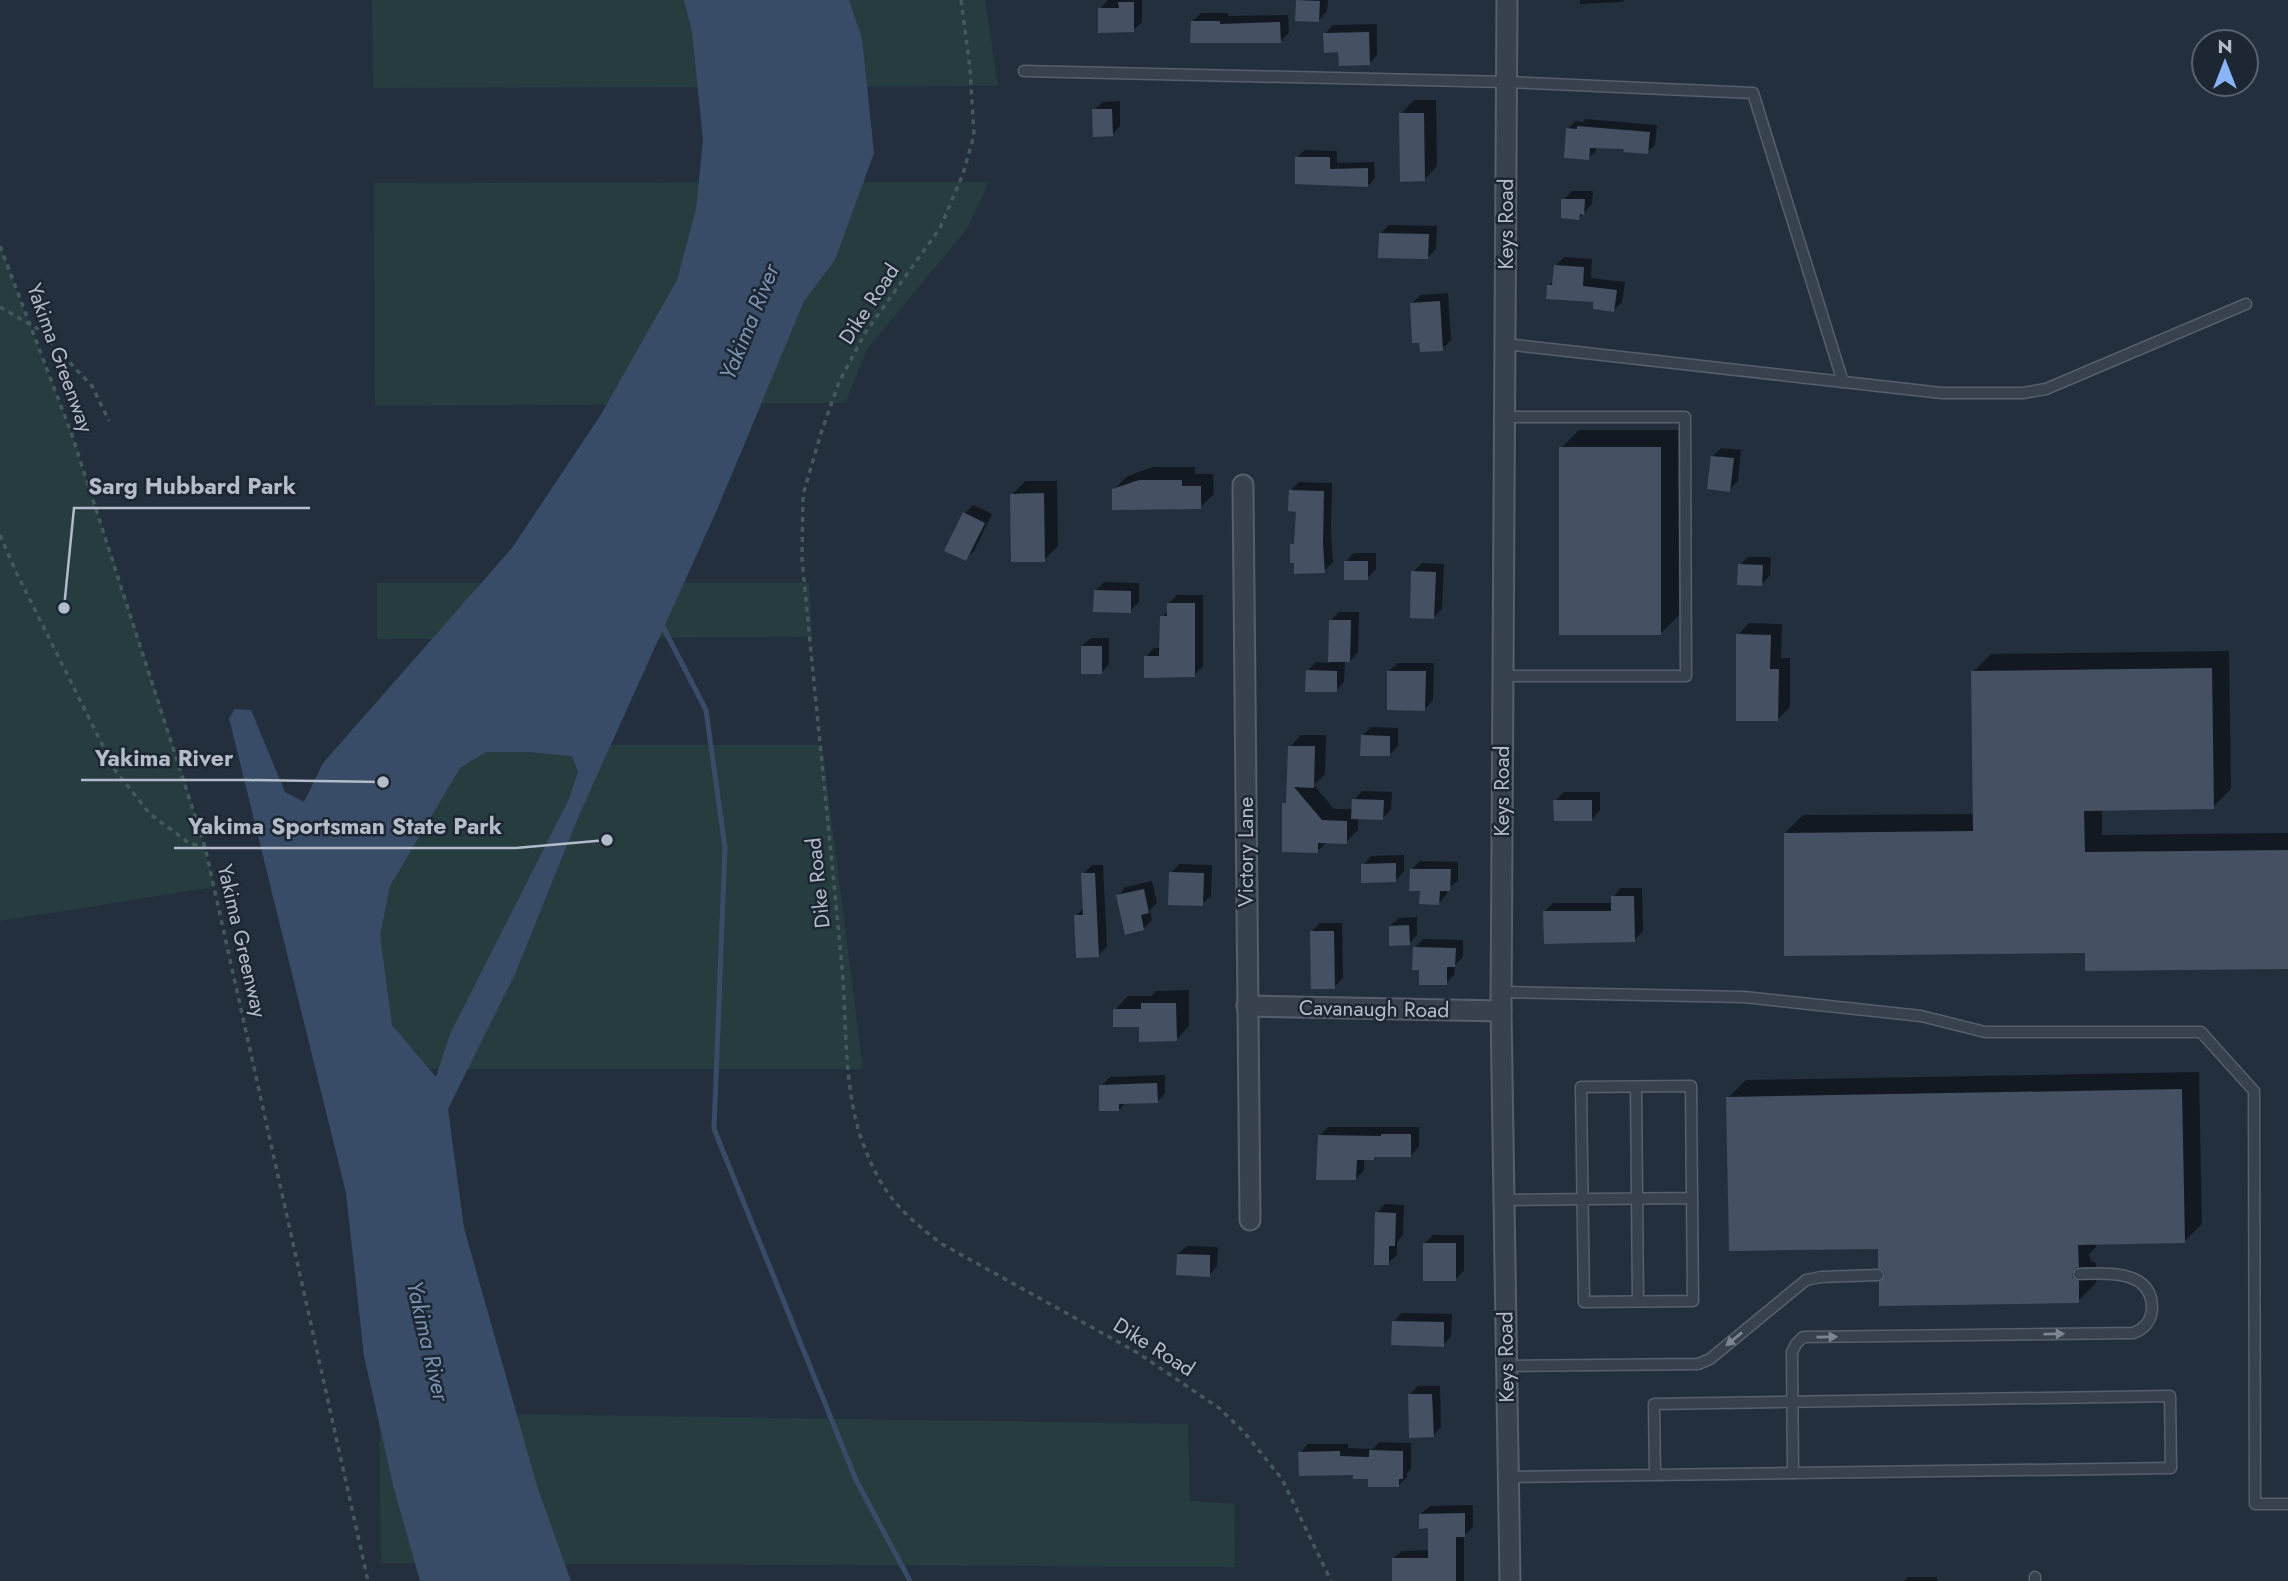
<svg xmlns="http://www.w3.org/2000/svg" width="2288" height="1581" font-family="Jost,sans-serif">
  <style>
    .green { fill: #263c3f }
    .water { fill: #394c67; fill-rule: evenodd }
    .shadow { fill: #0007 }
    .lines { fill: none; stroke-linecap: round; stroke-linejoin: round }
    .stream { stroke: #394c67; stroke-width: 5 }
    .building { fill: #455162 }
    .lane-casing { stroke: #565f6c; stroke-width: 13 }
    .street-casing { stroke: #565f6c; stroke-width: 23 }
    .path { stroke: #44595c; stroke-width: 3.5; stroke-dasharray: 5 5; stroke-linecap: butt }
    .lane { stroke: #38414e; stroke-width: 10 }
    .street { stroke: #38414e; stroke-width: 19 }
    .oneway { fill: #7c8592 }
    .labels { text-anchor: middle; stroke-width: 5; stroke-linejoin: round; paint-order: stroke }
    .street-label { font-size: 21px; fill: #b4bcc9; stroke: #1d2633 }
    .water-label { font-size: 23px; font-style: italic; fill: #7c92b1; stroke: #1d2633 }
    .leader { fill: none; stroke: #b4bcc9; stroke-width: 2.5 }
    .callout-dot { fill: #b4bcc9; stroke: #1d2633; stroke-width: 2.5 }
    .callout-label { font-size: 23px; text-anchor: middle; font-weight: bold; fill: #b4bcc9; stroke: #1d2633; stroke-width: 5; stroke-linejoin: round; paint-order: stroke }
  </style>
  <rect width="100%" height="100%" fill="#242f3e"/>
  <!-- green -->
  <g class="green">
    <path d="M 372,0 L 985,0 L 998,86 L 373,88 Z"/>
    <path d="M 989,182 L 967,229 L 868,348 L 845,403 L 375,406 L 374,183 Z"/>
    <path d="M 0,246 L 72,435 L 185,780 L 215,887 L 0,921 Z"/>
    <path d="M 377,583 L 809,583 L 812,637 L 377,639 Z"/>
    <path d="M 378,745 L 822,745 L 863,1069 L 381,1069 Z"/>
    <path d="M 379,1412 L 1188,1424 L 1190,1501 L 1234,1504 L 1235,1567 L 381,1563 Z"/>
  </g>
  <!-- water -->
  <path class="water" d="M 684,0 L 849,0 L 862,38 L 874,153 L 835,260 L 804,301 L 716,512 L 580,813 L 515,974 L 448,1109 L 464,1228 L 537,1486 L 571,1581 L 420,1581 L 394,1489 L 364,1356 L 346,1193 L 229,718 L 235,709 L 251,710 L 285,792 L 304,802 L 323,763 L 512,548 L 600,416 L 677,280 L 696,209 L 703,140 L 692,32 ZM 486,752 L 529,752 L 572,756 L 578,772 L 569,799 L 450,1034 L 436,1077 L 392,1025 L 380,935 L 390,886 L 460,768 Z"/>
  <!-- shadow -->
  <g class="shadow">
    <path d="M 1108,0 L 1142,0 L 1142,22 L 1133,30 L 1100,9 Z"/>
    <path d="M 1297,0 L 1328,0 L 1327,11 L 1319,20 Z"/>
    <path d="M 1580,0 L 1624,0 L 1622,2 L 1580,4 Z"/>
    <path d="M 1201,13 L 1228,13 L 1228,16 L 1288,15 L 1289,33 L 1280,41 L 1193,21 Z"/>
    <path d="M 1377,24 L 1377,55 L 1369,64 L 1340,51 L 1325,34 L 1333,25 Z"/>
    <path d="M 1414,100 L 1436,100 L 1437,166 L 1424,180 L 1401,114 Z"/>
    <path d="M 1120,101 L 1120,126 L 1112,135 L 1094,110 L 1103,102 Z"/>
    <path d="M 1586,119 L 1657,125 L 1655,145 L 1647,152 L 1625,148 L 1596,147 L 1596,151 L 1588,158 L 1568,129 L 1575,121 L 1583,122 Z"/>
    <path d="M 1304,150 L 1337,151 L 1337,163 L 1374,162 L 1375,178 L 1368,186 L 1297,158 Z"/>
    <path d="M 1572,191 L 1593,191 L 1592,204 L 1579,218 L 1563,200 Z"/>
    <path d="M 1389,225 L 1437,226 L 1436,249 L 1428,257 L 1380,234 Z"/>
    <path d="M 1564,257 L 1592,259 L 1591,278 L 1625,282 L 1622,302 L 1614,310 L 1595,301 L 1548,286 L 1555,279 L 1555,266 Z"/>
    <path d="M 1448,293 L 1451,340 L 1442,349 L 1412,303 L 1421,295 Z"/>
    <path d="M 1579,430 L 1678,430 L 1679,615 L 1661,633 L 1561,448 Z"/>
    <path d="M 1721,448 L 1741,450 L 1738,481 L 1729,490 L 1712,457 Z"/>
    <path d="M 1153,467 L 1195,467 L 1195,474 L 1213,474 L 1214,494 L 1200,507 L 1114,489 L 1128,476 Z"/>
    <path d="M 1025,481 L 1057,481 L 1058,546 L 1044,560 L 1012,495 Z"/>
    <path d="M 1299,482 L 1332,483 L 1331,534 L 1333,562 L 1324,571 L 1292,545 L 1296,541 L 1298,510 L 1291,490 Z"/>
    <path d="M 973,505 L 992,514 L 974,551 L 966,559 L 965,513 Z"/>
    <path d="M 1354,553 L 1376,553 L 1376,569 L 1368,578 L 1345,562 Z"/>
    <path d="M 1748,557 L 1771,557 L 1770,576 L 1761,584 L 1740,565 Z"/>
    <path d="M 1422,563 L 1444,564 L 1442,609 L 1434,617 L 1413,572 Z"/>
    <path d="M 1104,582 L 1139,583 L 1139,602 L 1130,611 L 1095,591 Z"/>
    <path d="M 1177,595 L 1203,595 L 1203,667 L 1194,675 L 1146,657 L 1154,648 L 1161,648 L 1162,617 L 1169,610 L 1169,603 Z"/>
    <path d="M 1339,612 L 1359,612 L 1358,652 L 1350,661 L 1345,661 L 1344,682 L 1336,691 L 1307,671 L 1316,662 L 1330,663 L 1331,620 Z"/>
    <path d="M 1749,623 L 1782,624 L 1781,658 L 1790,658 L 1790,707 L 1778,719 L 1738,635 Z"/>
    <path d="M 1091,638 L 1109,638 L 1109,664 L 1101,673 L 1082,646 Z"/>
    <path d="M 2229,651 L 2231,789 L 2213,807 L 2102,809 L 2102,835 L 2288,833 L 2288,967 L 2087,952 L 1785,833 L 1803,815 L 1975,814 L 1973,672 L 1991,654 Z"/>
    <path d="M 1398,663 L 1434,663 L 1433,700 L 1425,709 L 1389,671 Z"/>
    <path d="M 1371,727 L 1398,728 L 1398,746 L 1389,755 L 1362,736 Z"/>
    <path d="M 1301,735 L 1326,735 L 1325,774 L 1314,785 L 1334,809 L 1353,809 L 1354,800 L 1362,791 L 1392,792 L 1391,809 L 1383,818 L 1358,817 L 1358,830 L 1346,842 L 1327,842 L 1317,851 L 1284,804 L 1288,800 L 1290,747 Z"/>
    <path d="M 1564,792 L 1600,792 L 1600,810 L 1592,819 L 1555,801 Z"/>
    <path d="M 1404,855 L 1404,871 L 1396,880 L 1363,865 L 1371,856 Z"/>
    <path d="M 1420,861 L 1458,862 L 1458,881 L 1447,889 L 1447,894 L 1439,903 L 1421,889 L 1411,870 Z"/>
    <path d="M 1179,864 L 1212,865 L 1211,896 L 1202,904 L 1171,873 Z"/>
    <path d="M 1092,865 L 1103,865 L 1107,947 L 1098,955 L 1076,916 L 1084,908 L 1083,874 Z"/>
    <path d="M 1152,881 L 1157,903 L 1150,910 L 1152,920 L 1143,929 L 1118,896 L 1126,887 Z"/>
    <path d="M 1621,888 L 1642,888 L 1643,931 L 1634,940 L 1545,911 L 1553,903 L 1613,903 L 1613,897 Z"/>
    <path d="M 1417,917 L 1417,935 L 1409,944 L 1390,926 L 1399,918 Z"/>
    <path d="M 1320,923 L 1342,923 L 1343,978 L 1334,987 L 1311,932 Z"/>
    <path d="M 1423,939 L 1463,940 L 1463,957 L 1455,965 L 1454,975 L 1446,983 L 1421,969 L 1415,948 Z"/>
    <path d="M 1189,990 L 1189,1026 L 1176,1040 L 1141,1025 L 1115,1010 L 1128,996 L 1151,996 L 1156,991 Z"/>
    <path d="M 2199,1072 L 2202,1224 L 2184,1242 L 2096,1243 L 2096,1247 L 2089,1254 L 2091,1261 L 2096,1263 L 2096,1283 L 2078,1301 L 1887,1276 L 1880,1247 L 1728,1098 L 1746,1080 Z"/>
    <path d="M 1165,1075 L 1165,1093 L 1157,1102 L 1126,1102 L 1119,1110 L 1101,1086 L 1110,1077 Z"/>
    <path d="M 1328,1127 L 1419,1127 L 1419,1147 L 1411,1155 L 1376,1155 L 1373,1159 L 1364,1158 L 1364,1170 L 1356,1179 L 1320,1136 Z"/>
    <path d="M 1385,1204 L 1404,1205 L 1403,1235 L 1397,1242 L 1397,1255 L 1388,1263 L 1377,1213 Z"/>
    <path d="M 1433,1235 L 1464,1235 L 1464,1270 L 1456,1279 L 1424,1244 Z"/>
    <path d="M 1187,1246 L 1218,1247 L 1217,1266 L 1209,1275 L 1178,1254 Z"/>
    <path d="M 1402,1313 L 1452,1314 L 1451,1336 L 1443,1345 L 1394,1321 Z"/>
    <path d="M 1418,1386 L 1440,1386 L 1441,1427 L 1433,1436 L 1409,1395 Z"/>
    <path d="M 1379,1442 L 1411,1443 L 1411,1469 L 1407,1473 L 1407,1477 L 1398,1486 L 1300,1453 L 1308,1444 L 1348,1444 L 1348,1448 L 1373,1449 Z"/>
    <path d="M 1473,1505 L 1473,1527 L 1464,1536 L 1464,1581 L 1394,1581 L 1393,1559 L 1402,1551 L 1430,1550 L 1430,1527 L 1421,1514 L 1430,1506 Z"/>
    <path d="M 1908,1577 L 1937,1577 L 1937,1581 L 1904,1581 Z"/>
  </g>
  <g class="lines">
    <!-- stream -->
    <path class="stream" d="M 662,625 L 706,710 L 725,848 L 714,1129 L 856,1480 L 910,1581"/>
  </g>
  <!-- building -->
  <g class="building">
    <path d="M 1296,0 L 1320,1 L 1319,22 L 1295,21 Z"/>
    <path d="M 1118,2 L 1134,2 L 1134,32 L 1098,33 L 1098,8 L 1119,8 Z"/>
    <path d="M 1191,21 L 1220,21 L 1220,24 L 1280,22 L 1281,43 L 1190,43 Z"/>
    <path d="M 1369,32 L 1370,65 L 1339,66 L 1338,52 L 1324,53 L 1323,33 Z"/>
    <path d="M 1092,109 L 1112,109 L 1113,136 L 1093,137 Z"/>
    <path d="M 1399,113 L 1424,113 L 1425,181 L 1400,182 Z"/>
    <path d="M 1577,126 L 1650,132 L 1648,154 L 1623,152 L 1624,149 L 1590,148 L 1589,160 L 1564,158 L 1566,128 L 1577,129 Z"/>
    <path d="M 1295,157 L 1330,157 L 1330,169 L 1368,168 L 1368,187 L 1295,184 Z"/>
    <path d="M 1561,199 L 1585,199 L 1584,215 L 1580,214 L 1579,220 L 1561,218 Z"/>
    <path d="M 1379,233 L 1429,234 L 1428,259 L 1378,258 Z"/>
    <path d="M 1554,265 L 1584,267 L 1583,286 L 1617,290 L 1614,312 L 1593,309 L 1593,302 L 1546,299 L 1547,285 L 1552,285 Z"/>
    <path d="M 1440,301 L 1443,351 L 1420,352 L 1419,343 L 1412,343 L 1410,303 Z"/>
    <rect x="1559" y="447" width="102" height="188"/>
    <path d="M 1711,456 L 1734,458 L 1730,492 L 1707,489 Z"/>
    <path d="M 1139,480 L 1182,480 L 1182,486 L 1201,486 L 1201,509 L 1112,510 L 1112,489 Z"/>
    <path d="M 1289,490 L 1324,491 L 1323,544 L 1325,573 L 1294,574 L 1294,563 L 1290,563 L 1290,544 L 1294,544 L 1296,512 L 1288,511 Z"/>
    <path d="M 1044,493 L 1045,562 L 1011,562 L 1010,494 Z"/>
    <path d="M 963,512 L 985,523 L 966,561 L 944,551 Z"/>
    <rect x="1344" y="561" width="24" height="19"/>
    <path d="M 1738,564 L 1763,565 L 1762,586 L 1737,585 Z"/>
    <path d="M 1411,571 L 1436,572 L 1434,619 L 1410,618 Z"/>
    <path d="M 1094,590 L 1131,591 L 1131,613 L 1093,612 Z"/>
    <path d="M 1167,603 L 1195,603 L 1195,677 L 1144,678 L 1144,656 L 1159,656 L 1160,616 L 1167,616 Z"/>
    <path d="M 1329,620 L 1351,620 L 1350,662 L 1328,662 Z"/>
    <path d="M 1736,634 L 1771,635 L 1770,669 L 1779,669 L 1778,721 L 1736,721 Z"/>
    <rect x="1081" y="646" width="21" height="28"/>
    <path d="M 2212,668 L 2214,809 L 2084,811 L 2085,852 L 2288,850 L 2288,969 L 2085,971 L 2085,953 L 1784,956 L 1784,833 L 1973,831 L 1971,671 Z"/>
    <path d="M 1306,670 L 1337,671 L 1337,692 L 1305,692 Z"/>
    <path d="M 1387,671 L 1426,671 L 1425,711 L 1387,710 Z"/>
    <path d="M 1361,735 L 1390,736 L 1390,756 L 1360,756 Z"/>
    <path d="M 1288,746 L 1315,746 L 1314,788 L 1294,787 L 1322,820 L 1347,821 L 1347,844 L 1318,843 L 1318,853 L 1282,852 L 1282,803 L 1286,803 Z"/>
    <path d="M 1352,799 L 1384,800 L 1383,820 L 1351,819 Z"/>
    <path d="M 1553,800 L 1592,800 L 1592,821 L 1554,821 Z"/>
    <path d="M 1396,863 L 1396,882 L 1361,883 L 1361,864 Z"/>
    <path d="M 1410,869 L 1451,869 L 1450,891 L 1440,891 L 1439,905 L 1419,904 L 1420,891 L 1409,891 Z"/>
    <path d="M 1169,872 L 1204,873 L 1203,906 L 1168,905 Z"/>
    <path d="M 1081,873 L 1095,873 L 1099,957 L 1076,958 L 1074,915 L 1083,915 Z"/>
    <path d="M 1144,889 L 1149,913 L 1141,915 L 1144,930 L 1125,935 L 1116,895 Z"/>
    <path d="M 1611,896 L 1634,896 L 1635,942 L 1544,944 L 1543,911 L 1611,911 Z"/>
    <path d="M 1409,925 L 1410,945 L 1389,946 L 1389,926 Z"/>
    <path d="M 1310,931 L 1334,931 L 1335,989 L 1311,989 Z"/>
    <path d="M 1413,947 L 1456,948 L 1455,967 L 1447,967 L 1447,985 L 1419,985 L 1419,970 L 1412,970 Z"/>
    <path d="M 1141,1003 L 1176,1003 L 1177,1041 L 1139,1042 L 1139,1027 L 1113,1027 L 1113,1009 L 1141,1009 Z"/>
    <path d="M 1157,1083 L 1158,1103 L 1119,1104 L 1119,1111 L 1099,1111 L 1099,1085 Z"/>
    <path d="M 2182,1089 L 2185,1243 L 2078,1245 L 2079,1267 L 2075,1268 L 2072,1274 L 2073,1278 L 2079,1281 L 2079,1303 L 1879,1306 L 1879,1282 L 1885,1275 L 1884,1271 L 1878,1268 L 1878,1249 L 1729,1251 L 1726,1097 Z"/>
    <path d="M 1381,1134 L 1411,1134 L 1411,1157 L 1374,1157 L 1374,1160 L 1357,1160 L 1356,1180 L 1316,1180 L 1318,1135 L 1381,1136 Z"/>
    <path d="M 1375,1212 L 1396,1213 L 1395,1246 L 1389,1246 L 1389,1265 L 1374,1265 Z"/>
    <rect x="1423" y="1243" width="33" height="38"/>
    <path d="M 1177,1254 L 1210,1255 L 1210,1277 L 1176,1275 Z"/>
    <path d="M 1392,1321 L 1444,1322 L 1444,1347 L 1391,1345 Z"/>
    <path d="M 1408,1394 L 1432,1394 L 1434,1437 L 1409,1438 Z"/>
    <path d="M 1369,1450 L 1403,1451 L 1403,1479 L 1399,1479 L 1399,1487 L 1368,1487 L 1368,1479 L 1353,1479 L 1353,1475 L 1299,1476 L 1298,1452 L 1340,1451 L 1340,1456 L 1369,1457 Z"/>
    <path d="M 1465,1513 L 1465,1537 L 1456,1537 L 1456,1581 L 1392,1581 L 1392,1558 L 1428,1558 L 1428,1528 L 1419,1529 L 1419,1514 Z"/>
  </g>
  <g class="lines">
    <!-- lane casing -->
    <g class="lane-casing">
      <g id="lane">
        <path d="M 1024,71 L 1507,82 L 1753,93 L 1843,382"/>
        <path d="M 1505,344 L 1942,393 L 2023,393 L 2046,389 L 2246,304"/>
        <path d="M 1503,676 L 1686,676 L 1685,417 L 1505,417"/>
        <path d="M 1501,992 L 1744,997 L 1921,1016 L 1985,1032 L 2201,1032 L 2254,1091 L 2255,1504 L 2288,1504"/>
        <path d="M 1636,1087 L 1638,1301"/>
        <path d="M 1504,1200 L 1692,1198 L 1691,1086 L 1581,1087 L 1584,1302 L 1693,1301 L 1692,1198"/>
        <path d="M 1507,1366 L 1698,1364 L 1710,1359 L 1806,1280 L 1821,1277 L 1878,1275"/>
        <path d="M 1793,1473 L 1792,1352 L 1796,1344 L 1803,1337 L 2133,1333 C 2145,1329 2151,1321 2152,1309 C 2153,1269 2106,1273 2079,1274"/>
        <path d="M 1508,1477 C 1729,1474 1950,1471 2171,1468 L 2170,1396 L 1654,1404 L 1655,1475"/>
        <path d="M 2035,1581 L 2035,1577"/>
      </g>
    </g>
    <!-- street casing -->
    <g class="street-casing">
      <g id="street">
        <path d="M 1507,0 L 1501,1011 L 1510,1581"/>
        <path d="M 1243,485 L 1250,1220"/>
        <path d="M 1247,1006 L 1501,1011"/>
      </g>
    </g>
    <!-- path -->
    <g class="path">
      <path d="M 961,0 L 970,68 L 974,135 L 963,174 L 940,228 L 865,333 L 839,382 L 821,433 L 803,495 L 802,559 C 815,695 829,831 842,967 C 847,1024 843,1093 864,1146 C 882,1194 902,1214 942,1244 L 1138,1353 L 1219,1408 L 1244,1432 L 1282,1479 L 1331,1581"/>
      <path d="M 0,246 L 72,435 L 205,847 L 368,1581"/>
      <path d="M 0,307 L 38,329 L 92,386 L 109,421"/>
      <path d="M 0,535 L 16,572 L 115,770 L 150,814 L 189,843 L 204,847"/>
    </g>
    <!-- lane -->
    <use href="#lane" class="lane"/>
    <!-- street -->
    <use href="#street" class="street"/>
  </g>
  <!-- one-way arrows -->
  <defs><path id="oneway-solid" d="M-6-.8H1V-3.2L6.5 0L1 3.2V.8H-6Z" transform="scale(1.75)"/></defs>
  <g class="oneway">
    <use href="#oneway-solid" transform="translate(2054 1334) rotate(-1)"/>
    <use href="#oneway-solid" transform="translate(1827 1337) rotate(-1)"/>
    <use href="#oneway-solid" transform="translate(1734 1339) rotate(141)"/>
  </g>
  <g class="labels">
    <!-- street labels -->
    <g class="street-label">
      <text transform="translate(1506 224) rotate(-90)" y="7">Keys Road</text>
      <text transform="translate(869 304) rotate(-57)" y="7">Dike Road</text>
      <text transform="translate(60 358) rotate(70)" y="7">Yakima Greenway</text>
      <text transform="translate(1502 791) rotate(-90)" y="7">Keys Road</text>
      <text transform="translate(1246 852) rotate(-90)" y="7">Victory Lane</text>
      <text transform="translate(818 883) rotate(-96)" y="7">Dike Road</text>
      <text transform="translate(242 941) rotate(77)" y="7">Yakima Greenway</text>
      <text transform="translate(1374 1009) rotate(1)" y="7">Cavanaugh Road</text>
      <text transform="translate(1154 1347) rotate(32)" y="7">Dike Road</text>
      <text transform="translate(1506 1357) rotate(-91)" y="7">Keys Road</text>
    </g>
    <!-- water labels -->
    <g class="water-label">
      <text transform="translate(749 322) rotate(-68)" y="8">Yakima River</text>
      <text transform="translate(428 1341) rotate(77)" y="8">Yakima River</text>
    </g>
  </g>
  <!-- callouts -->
  <path class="leader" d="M64 608L74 508H310M383 782L247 780H81M607 840L516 848H174"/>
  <g class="callout-dot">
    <circle cx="64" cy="608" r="7"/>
    <circle cx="383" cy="782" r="7"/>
    <circle cx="607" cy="840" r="7"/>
  </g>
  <g class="callout-label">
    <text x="192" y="494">Sarg Hubbard Park</text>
    <text x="164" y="766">Yakima River</text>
    <text x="345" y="834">Yakima Sportsman State Park</text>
  </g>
  <!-- north arrow -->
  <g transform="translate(2225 63)"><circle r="33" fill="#1d2633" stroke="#59626f" stroke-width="2"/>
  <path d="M0-5L12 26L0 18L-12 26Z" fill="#8ab4f8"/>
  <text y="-10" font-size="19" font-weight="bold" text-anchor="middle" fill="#b4bcc9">N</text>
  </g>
</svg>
